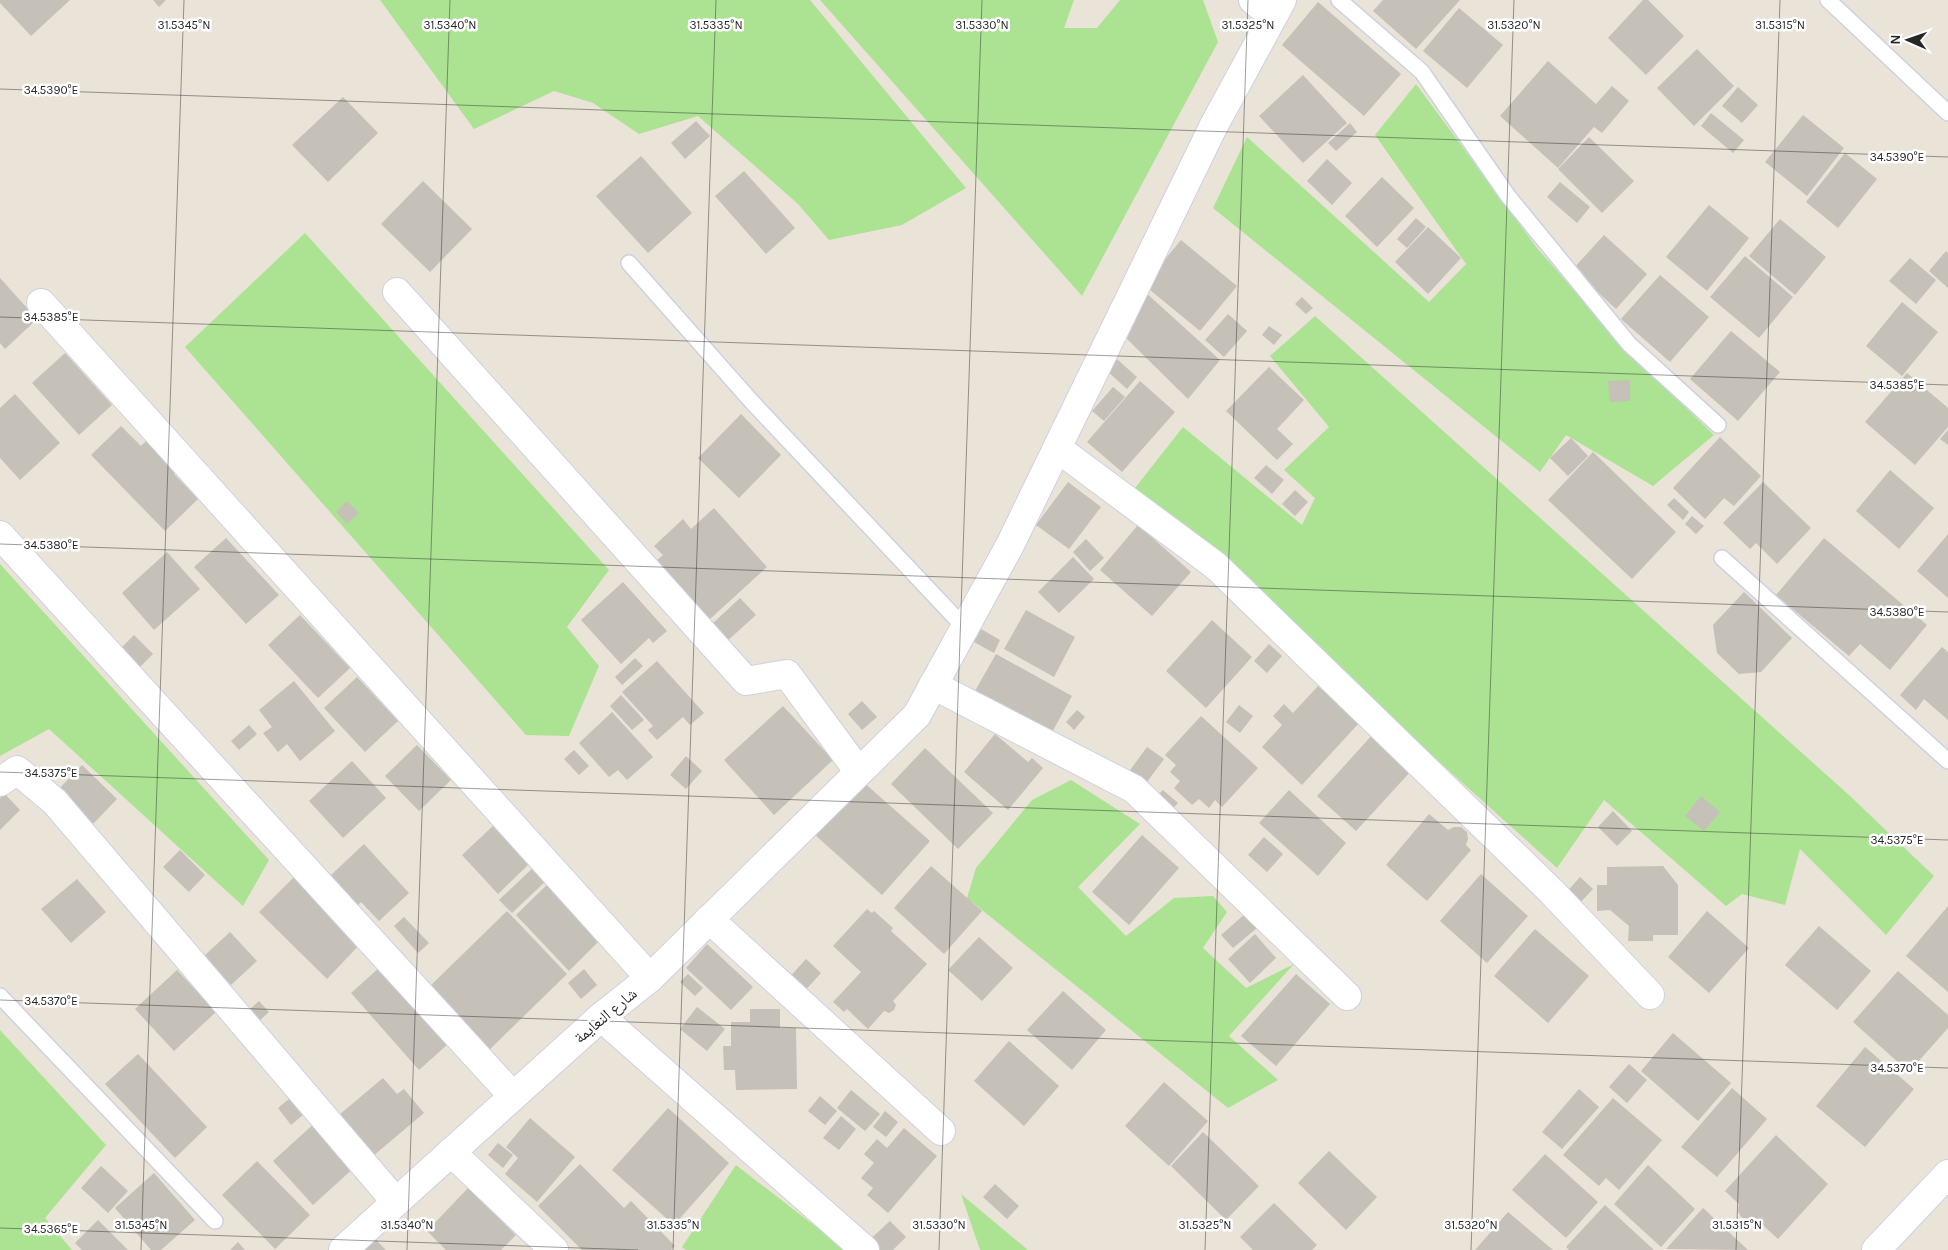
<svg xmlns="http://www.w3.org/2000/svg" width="1948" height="1250" font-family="Karla,'Noto Naskh Arabic',sans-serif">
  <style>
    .green { fill: #abe393 }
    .building { fill: #c5c0b8 }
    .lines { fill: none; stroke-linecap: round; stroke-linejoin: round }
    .lane-casing { stroke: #ced1e1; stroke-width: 18 }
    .street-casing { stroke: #ced1e1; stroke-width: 30 }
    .lane { stroke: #fff; stroke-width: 15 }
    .street { stroke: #fff; stroke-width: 28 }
    .ticks { fill: none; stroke: #272727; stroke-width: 1; stroke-opacity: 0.45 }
    .labels { text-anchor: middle; stroke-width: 5; stroke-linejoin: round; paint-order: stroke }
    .street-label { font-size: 16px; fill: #272727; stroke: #fff }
    .ticks-label { font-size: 12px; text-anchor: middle; fill: #272727; stroke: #fff; stroke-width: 5; stroke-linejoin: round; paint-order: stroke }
  </style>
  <rect width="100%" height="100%" fill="#eae3d8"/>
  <!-- green -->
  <g class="green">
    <path d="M 380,0 L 810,0 L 966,188 L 902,225 L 829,240 L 798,204 L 698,116 L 639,134 L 593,103 L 554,91 L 474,129 Z"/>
    <path d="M 820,0 L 1074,0 L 1064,28 L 1097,28 L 1120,0 L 1203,0 L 1218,42 L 1082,296 Z"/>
    <path d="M 1416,84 L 1537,248 L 1629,353 L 1714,435 L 1653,486 L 1566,435 L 1540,472 L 1213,208 L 1247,137 L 1429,302 L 1466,264 L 1375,135 Z"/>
    <path d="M 305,233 L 609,570 L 567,627 L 599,666 L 569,736 L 526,735 L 185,347 Z"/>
    <path d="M 1315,316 L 1850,796 L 1934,876 L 1886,935 L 1800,849 L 1785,905 L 1742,894 L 1726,906 L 1604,800 L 1557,868 L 1135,488 L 1183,427 L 1302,525 L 1315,498 L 1284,470 L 1329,427 L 1270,356 Z"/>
    <path d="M 0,564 L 269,860 L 243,906 L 49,729 L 0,756 Z"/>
    <path d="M 1071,780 L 1140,824 L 1078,887 L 1126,936 L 1174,898 L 1213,896 L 1227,912 L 1203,948 L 1246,988 L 1294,964 L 1229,1036 L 1278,1080 L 1228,1108 L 967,898 L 976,868 L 1032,800 Z"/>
    <path d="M 0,1030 L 106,1145 L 45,1218 L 72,1250 L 0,1250 Z"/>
    <path d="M 736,1165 L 846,1250 L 686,1250 L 682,1247 Z"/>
    <path d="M 961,1194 L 1028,1250 L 980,1250 Z"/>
  </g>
  <!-- building -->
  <g class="building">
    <path d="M 0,0 L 70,0 L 31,36 L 0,3 Z"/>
    <path d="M 153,0 L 166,0 L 159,7 Z"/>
    <path d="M 1383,0 L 1460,0 L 1416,49 L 1373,11 Z"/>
    <path d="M 1643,0 L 1648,0 L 1684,36 L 1646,75 L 1608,38 Z"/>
    <path d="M 1318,2 L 1401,74 L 1364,116 L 1282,45 Z"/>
    <path d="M 1459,8 L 1503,45 L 1467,88 L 1423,51 Z"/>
    <path d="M 1697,49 L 1734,86 L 1694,126 L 1657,88 Z"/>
    <path d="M 1548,61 L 1596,104 L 1612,86 L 1629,101 L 1602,133 L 1594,127 L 1558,168 L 1500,116 Z"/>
    <path d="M 1303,75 L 1347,123 L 1303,163 L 1259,116 Z"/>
    <path d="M 1738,87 L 1758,105 L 1742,123 L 1722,106 Z"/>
    <path d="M 343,97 L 378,133 L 328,182 L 292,145 Z"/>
    <path d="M 1711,113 L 1744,140 L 1733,153 L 1701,126 Z"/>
    <path d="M 1803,115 L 1844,148 L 1807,196 L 1765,162 Z"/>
    <path d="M 696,121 L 710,136 L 685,159 L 671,143 Z"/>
    <path d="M 1350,123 L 1357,132 L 1336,151 L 1328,143 Z"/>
    <path d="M 1589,137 L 1634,181 L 1602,213 L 1558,169 Z"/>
    <path d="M 1845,153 L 1877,179 L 1838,228 L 1806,202 Z"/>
    <path d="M 641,156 L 692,213 L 648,253 L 596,196 Z"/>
    <path d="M 1327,159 L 1352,183 L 1332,205 L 1307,181 Z"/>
    <path d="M 744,171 L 795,228 L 766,254 L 715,196 Z"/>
    <path d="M 1382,177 L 1414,208 L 1377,247 L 1345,216 Z"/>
    <path d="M 423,181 L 472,229 L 430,272 L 381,224 Z"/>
    <path d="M 1560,182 L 1590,207 L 1577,223 L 1547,197 Z"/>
    <path d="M 1709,205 L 1749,238 L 1707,291 L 1666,257 Z"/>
    <path d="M 1416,218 L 1426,227 L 1407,248 L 1397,239 Z"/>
    <path d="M 1780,219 L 1826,257 L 1795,295 L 1749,256 Z"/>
    <path d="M 1428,227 L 1461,258 L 1428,294 L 1395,262 Z"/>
    <path d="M 1604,235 L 1647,274 L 1616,309 L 1573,269 Z"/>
    <path d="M 1181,240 L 1237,286 L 1200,331 L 1144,285 Z"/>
    <path d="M 1946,251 L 1948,253 L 1948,288 L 1929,271 Z"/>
    <path d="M 1745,256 L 1793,297 L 1759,338 L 1710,297 Z"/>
    <path d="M 1910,258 L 1936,280 L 1916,304 L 1889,281 Z"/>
    <path d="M 1660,275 L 1709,317 L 1670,362 L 1621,319 Z"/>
    <path d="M 0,278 L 37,319 L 5,349 L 0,343 Z"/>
    <path d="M 1144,291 L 1220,360 L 1188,399 L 1124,336 Z"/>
    <path d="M 1302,297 L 1313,308 L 1306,314 L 1295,304 Z"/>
    <path d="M 1902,302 L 1938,332 L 1902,376 L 1866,346 Z"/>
    <path d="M 1228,314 L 1247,331 L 1224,357 L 1205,340 Z"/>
    <path d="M 1269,326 L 1282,335 L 1274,345 L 1262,335 Z"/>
    <path d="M 1731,331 L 1780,372 L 1738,421 L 1690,379 Z"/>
    <path d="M 65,353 L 112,405 L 79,435 L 32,383 Z"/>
    <path d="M 1117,359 L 1137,377 L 1127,389 L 1107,371 Z"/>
    <path d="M 1269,367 L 1304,400 L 1277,429 L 1293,444 L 1277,460 L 1226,411 Z"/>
    <path d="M 1907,373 L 1948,408 L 1948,427 L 1915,465 L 1865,422 Z"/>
    <path d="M 1630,380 L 1630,401 L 1610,402 L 1608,381 Z"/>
    <path d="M 1140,381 L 1175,412 L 1122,472 L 1087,442 Z"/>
    <path d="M 1113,387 L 1125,397 L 1104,421 L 1092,411 Z"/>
    <path d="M 15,394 L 60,443 L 20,480 L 0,458 L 0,408 Z"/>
    <path d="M 741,414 L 781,455 L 739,498 L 698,458 Z"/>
    <path d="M 121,426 L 141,446 L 152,435 L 182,466 L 174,474 L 198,499 L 165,531 L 91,455 Z"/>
    <path d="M 1948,430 L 1948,445 L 1940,439 Z"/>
    <path d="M 1720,437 L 1761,476 L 1734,506 L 1724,498 L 1705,519 L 1673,488 Z"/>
    <path d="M 1571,438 L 1588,456 L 1568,476 L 1550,458 Z"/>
    <path d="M 1593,452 L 1676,532 L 1632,579 L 1548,500 Z"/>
    <path d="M 1266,465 L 1284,480 L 1272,494 L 1254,478 Z"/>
    <path d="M 1890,470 L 1934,508 L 1899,549 L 1856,511 Z"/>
    <path d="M 1068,482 L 1101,507 L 1069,549 L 1036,525 Z"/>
    <path d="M 1763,482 L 1811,528 L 1777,564 L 1756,543 L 1750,549 L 1723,523 Z"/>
    <path d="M 1295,490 L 1308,502 L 1295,516 L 1282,504 Z"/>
    <path d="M 1674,498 L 1689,512 L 1683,520 L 1667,505 Z"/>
    <path d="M 347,501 L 359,513 L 347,524 L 336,512 Z"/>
    <path d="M 714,508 L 767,567 L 710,619 L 656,561 L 663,555 L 654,546 L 683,519 L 691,529 Z"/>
    <path d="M 1692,516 L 1704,526 L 1696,534 L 1685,524 Z"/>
    <path d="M 1138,525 L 1191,572 L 1152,616 L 1100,570 Z"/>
    <path d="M 1948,534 L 1948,598 L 1917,571 Z"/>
    <path d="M 226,538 L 279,595 L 246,624 L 194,567 Z"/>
    <path d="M 1824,538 L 1927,625 L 1890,670 L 1860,644 L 1849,656 L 1776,595 Z"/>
    <path d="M 1086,539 L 1104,558 L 1090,571 L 1073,552 Z"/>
    <path d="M 167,552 L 200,589 L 154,630 L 122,593 Z"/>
    <path d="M 1073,557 L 1094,579 L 1059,613 L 1038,592 Z"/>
    <path d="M 623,582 L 667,631 L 653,643 L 649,638 L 621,664 L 581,620 Z"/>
    <path d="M 1744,592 L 1792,638 L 1761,672 L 1739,674 L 1717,653 L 1713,625 Z"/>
    <path d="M 740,598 L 756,615 L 726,642 L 711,625 Z"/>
    <path d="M 1026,610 L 1075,637 L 1054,677 L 1004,649 Z"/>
    <path d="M 300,615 L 350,668 L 318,698 L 268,645 Z"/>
    <path d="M 1212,620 L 1252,657 L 1206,708 L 1166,671 Z"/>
    <path d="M 981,629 L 1000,640 L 994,653 L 974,642 Z"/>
    <path d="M 134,635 L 153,654 L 138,669 L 119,650 Z"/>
    <path d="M 1269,644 L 1282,656 L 1267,673 L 1254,661 Z"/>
    <path d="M 1942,647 L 1948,652 L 1948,720 L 1924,699 L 1916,710 L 1900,695 Z"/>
    <path d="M 996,654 L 1072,696 L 1051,734 L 975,691 Z"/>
    <path d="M 635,658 L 643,666 L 622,685 L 615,677 Z"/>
    <path d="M 657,661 L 704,713 L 690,725 L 683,717 L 657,740 L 648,730 L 653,726 L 622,692 Z"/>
    <path d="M 357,677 L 398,721 L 365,752 L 324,708 Z"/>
    <path d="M 294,681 L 335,731 L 300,761 L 287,744 L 278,752 L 263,733 L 272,727 L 259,710 Z"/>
    <path d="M 1318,686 L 1359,723 L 1302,785 L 1262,747 L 1282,725 L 1273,716 L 1284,704 L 1293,713 Z"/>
    <path d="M 621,695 L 644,720 L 632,730 L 610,706 Z"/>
    <path d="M 862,701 L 877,717 L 862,730 L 848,714 Z"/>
    <path d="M 1239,705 L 1253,716 L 1240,733 L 1226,722 Z"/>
    <path d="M 783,706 L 833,760 L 774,815 L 724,760 Z"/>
    <path d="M 1077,710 L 1085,717 L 1074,730 L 1066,722 Z"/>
    <path d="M 612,712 L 653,757 L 627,780 L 618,770 L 609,777 L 579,743 Z"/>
    <path d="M 1201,716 L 1258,768 L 1222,807 L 1215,800 L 1209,808 L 1199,799 L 1192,805 L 1174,788 L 1180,781 L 1170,772 L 1176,765 L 1165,755 Z"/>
    <path d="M 249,725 L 257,734 L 239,750 L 231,741 Z"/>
    <path d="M 995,734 L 1028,762 L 1032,758 L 1043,768 L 1008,810 L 964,772 Z"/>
    <path d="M 1373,734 L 1412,770 L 1356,831 L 1317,796 Z"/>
    <path d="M 417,745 L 451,780 L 419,811 L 385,776 Z"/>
    <path d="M 1147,747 L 1164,759 L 1144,786 L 1128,773 Z"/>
    <path d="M 925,748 L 993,813 L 958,849 L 891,784 Z"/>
    <path d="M 574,750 L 589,766 L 579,775 L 564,759 Z"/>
    <path d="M 686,756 L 702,771 L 686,789 L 670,775 Z"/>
    <path d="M 352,761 L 386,798 L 343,838 L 309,801 Z"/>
    <path d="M 82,765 L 117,799 L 93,824 L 58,790 Z"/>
    <path d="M 861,780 L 930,841 L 882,895 L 814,834 Z"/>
    <path d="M 1163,790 L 1178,803 L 1169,813 L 1154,799 Z"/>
    <path d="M 1289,790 L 1346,843 L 1318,876 L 1259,823 Z"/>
    <path d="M 5,794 L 20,810 L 0,830 L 0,798 Z"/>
    <path d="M 1701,796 L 1720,812 L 1704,831 L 1685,816 Z"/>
    <path d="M 1613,811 L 1632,831 L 1617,846 L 1598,827 Z"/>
    <path d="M 1429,814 L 1448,830 L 1454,827 L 1461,827 L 1467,832 L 1468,839 L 1466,845 L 1471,850 L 1427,901 L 1386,865 Z"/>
    <path d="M 496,823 L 532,861 L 498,894 L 462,855 Z"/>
    <path d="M 1142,835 L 1179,868 L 1129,925 L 1092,892 Z"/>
    <path d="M 1264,837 L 1283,854 L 1267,872 L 1248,855 Z"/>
    <path d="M 364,844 L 409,893 L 379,921 L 361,902 L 356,907 L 329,877 Z"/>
    <path d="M 180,850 L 205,875 L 189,892 L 163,867 Z"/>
    <path d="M 535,866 L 548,879 L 512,913 L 499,900 Z"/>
    <path d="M 931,866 L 982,911 L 944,954 L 894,908 Z"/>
    <path d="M 1663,866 L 1678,885 L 1678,935 L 1653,935 L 1653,941 L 1628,941 L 1629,926 L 1610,910 L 1597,911 L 1597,885 L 1607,885 L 1607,867 Z"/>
    <path d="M 1481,874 L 1528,916 L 1487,963 L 1440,921 Z"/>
    <path d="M 294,877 L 361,943 L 327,979 L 259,912 Z"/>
    <path d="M 1580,877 L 1593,889 L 1577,906 L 1565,894 Z"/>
    <path d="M 77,879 L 106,912 L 71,943 L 41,909 Z"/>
    <path d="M 551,881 L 604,936 L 569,971 L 516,915 Z"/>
    <path d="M 1948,906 L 1948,992 L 1906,956 Z"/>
    <path d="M 867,909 L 872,913 L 874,911 L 893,928 L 891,931 L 927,964 L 893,1001 L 896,1005 L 894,1010 L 889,1013 L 884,1011 L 868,1029 L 847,1009 L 844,1012 L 833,1002 L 861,972 L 833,946 Z"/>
    <path d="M 507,911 L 567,974 L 485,1054 L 425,991 Z"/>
    <path d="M 1707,911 L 1749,948 L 1709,993 L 1668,957 Z"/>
    <path d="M 1245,914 L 1257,928 L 1233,948 L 1221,935 Z"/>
    <path d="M 404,917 L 429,943 L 418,953 L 394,926 Z"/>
    <path d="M 1819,926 L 1871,971 L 1837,1010 L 1785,965 Z"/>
    <path d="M 1535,929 L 1589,976 L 1548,1023 L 1494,976 Z"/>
    <path d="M 230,932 L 257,961 L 231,985 L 204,956 Z"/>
    <path d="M 1255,934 L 1276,958 L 1250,983 L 1228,959 Z"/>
    <path d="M 979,937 L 1013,968 L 982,1001 L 948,970 Z"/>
    <path d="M 707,944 L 753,987 L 731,1010 L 686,968 Z"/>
    <path d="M 806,959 L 821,973 L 801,995 L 786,981 Z"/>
    <path d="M 380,967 L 448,1044 L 419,1070 L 351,993 Z"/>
    <path d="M 584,969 L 597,985 L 581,999 L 568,983 Z"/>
    <path d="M 177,970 L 216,1012 L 174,1051 L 135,1009 Z"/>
    <path d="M 1898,971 L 1948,1015 L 1948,1028 L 1909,1072 L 1853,1022 Z"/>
    <path d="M 688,974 L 703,988 L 695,996 L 680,982 Z"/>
    <path d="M 1296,974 L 1330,1004 L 1276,1066 L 1241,1036 Z"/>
    <path d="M 1063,991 L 1106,1030 L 1072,1070 L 1027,1030 Z"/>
    <path d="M 259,1001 L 269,1012 L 257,1023 L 247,1012 Z"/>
    <path d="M 697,1007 L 725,1029 L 707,1051 L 680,1029 Z"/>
    <path d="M 750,1009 L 780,1009 L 780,1028 L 796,1028 L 797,1089 L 736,1090 L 735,1070 L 724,1070 L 723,1046 L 731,1046 L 731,1022 L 750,1022 Z"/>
    <path d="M 1673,1033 L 1731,1083 L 1698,1121 L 1641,1071 Z"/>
    <path d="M 1009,1041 L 1059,1086 L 1024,1126 L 974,1081 Z"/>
    <path d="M 1865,1047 L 1914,1089 L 1865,1147 L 1816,1106 Z"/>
    <path d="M 138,1054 L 207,1127 L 175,1158 L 105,1084 Z"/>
    <path d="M 1629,1064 L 1647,1080 L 1627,1103 L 1609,1087 Z"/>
    <path d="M 383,1078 L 397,1094 L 404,1089 L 424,1113 L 373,1156 L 339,1115 Z"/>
    <path d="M 1164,1082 L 1208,1121 L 1169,1166 L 1125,1126 Z"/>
    <path d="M 1732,1088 L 1767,1119 L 1717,1177 L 1681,1147 Z"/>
    <path d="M 1579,1089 L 1599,1107 L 1562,1149 L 1542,1132 Z"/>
    <path d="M 851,1090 L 880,1114 L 865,1131 L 837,1108 Z"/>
    <path d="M 296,1093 L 310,1109 L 291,1125 L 278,1108 Z"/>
    <path d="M 820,1096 L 837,1111 L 825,1125 L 808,1111 Z"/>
    <path d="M 1613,1098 L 1662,1140 L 1619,1190 L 1606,1178 L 1599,1186 L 1563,1155 Z"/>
    <path d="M 668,1108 L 729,1163 L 674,1225 L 612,1170 Z"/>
    <path d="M 885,1111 L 898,1122 L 886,1137 L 873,1127 Z"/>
    <path d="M 841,1116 L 856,1129 L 839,1150 L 823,1138 Z"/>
    <path d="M 530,1118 L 575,1157 L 537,1202 L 505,1174 L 518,1158 L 506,1147 Z"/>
    <path d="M 317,1121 L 357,1165 L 313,1205 L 273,1161 Z"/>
    <path d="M 904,1128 L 937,1156 L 888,1213 L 867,1195 L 873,1188 L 861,1178 L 874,1163 L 864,1154 L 877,1139 L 887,1148 Z"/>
    <path d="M 1203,1132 L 1259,1186 L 1226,1220 L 1171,1166 Z"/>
    <path d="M 1776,1135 L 1828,1184 L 1778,1239 L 1755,1218 L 1748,1220 L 1741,1217 L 1738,1211 L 1739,1204 L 1725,1191 Z"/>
    <path d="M 498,1143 L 513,1155 L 503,1168 L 488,1155 Z"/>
    <path d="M 1329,1151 L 1377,1197 L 1346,1230 L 1298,1183 Z"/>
    <path d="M 1545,1154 L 1598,1202 L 1566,1238 L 1512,1190 Z"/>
    <path d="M 257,1161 L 310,1215 L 275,1249 L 222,1195 Z"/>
    <path d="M 580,1164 L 624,1208 L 631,1201 L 675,1246 L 671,1250 L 582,1250 L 538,1206 Z"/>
    <path d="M 1648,1165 L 1695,1209 L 1661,1247 L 1614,1204 Z"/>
    <path d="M 101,1166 L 128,1191 L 108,1213 L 81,1188 Z"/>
    <path d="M 154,1173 L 195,1220 L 161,1250 L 151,1250 L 115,1208 Z"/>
    <path d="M 995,1184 L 1019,1206 L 1007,1219 L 983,1197 Z"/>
    <path d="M 468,1188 L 516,1235 L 501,1250 L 446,1250 L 427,1231 Z"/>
    <path d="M 1274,1203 L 1317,1245 L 1312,1250 L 1253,1250 L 1240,1237 Z"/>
    <path d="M 1605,1205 L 1654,1250 L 1569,1250 L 1566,1247 Z"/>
    <path d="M 1703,1208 L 1748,1250 L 1666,1249 Z"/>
    <path d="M 1508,1212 L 1553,1250 L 1475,1250 Z"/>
    <path d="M 98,1220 L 128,1250 L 82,1250 L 75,1243 Z"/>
    <path d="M 890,1221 L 906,1237 L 893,1250 L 871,1250 L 865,1244 Z"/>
    <path d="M 369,1233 L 386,1250 L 353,1250 Z"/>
    <path d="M 238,1242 L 245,1250 L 230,1250 Z"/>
  </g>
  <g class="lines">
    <!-- lane casing -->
    <g class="lane-casing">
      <g id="lane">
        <path d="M 1339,0 L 1422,72 L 1508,196 L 1629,344 L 1718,425"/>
        <path d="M 1828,0 L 1948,113"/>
        <path d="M 629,263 L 752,402 L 965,628"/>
        <path d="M 1722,558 L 1948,761"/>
        <path d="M 0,996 L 215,1221"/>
      </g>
    </g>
    <!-- street casing -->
    <g class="street-casing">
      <g id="street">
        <path d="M 1253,0 L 1273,16"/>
        <path d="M 397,292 L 746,681 L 787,674 L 859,772"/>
        <path d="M 41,303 L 650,978"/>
        <path d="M 1057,448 L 1216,566 L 1551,891 L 1650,995"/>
        <path d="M 0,535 L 513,1096"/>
        <path d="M 933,685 L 1134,789 L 1347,996"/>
        <path d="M 0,782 L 17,770 L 55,802 L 396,1202"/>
        <path d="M 709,919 L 941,1131"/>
        <path d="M 601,1017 L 865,1250"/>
        <path d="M 451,1152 L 554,1250"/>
        <path d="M 343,1250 L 601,1017 L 650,978 L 917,715 L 1010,545 L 1213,127 L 1282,0"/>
        <path d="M 1876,1250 L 1948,1174"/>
      </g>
    </g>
    <!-- lane -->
    <use href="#lane" class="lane"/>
    <!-- street -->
    <use href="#street" class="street"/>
  </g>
  <!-- ticks -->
  <path class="ticks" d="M 0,89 L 1948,157M 0,317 L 1948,385M 0,544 L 1948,612M 0,772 L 1948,840M 0,1000 L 1948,1068M 0,1228 L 638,1250M 141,1250 L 184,0M 407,1250 L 450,0M 673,1250 L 716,0M 939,1250 L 982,0M 1205,1250 L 1248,0M 1471,1250 L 1514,0M 1736,1250 L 1780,0"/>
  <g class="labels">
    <!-- street labels -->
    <g class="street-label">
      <text transform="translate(605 1015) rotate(-40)" y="6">شارع النعايمة</text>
    </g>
  </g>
  <g class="ticks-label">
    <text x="184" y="29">31.5345°N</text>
    <text x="450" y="29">31.5340°N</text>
    <text x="716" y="29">31.5335°N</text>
    <text x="982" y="29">31.5330°N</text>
    <text x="1248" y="29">31.5325°N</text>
    <text x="1514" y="29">31.5320°N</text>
    <text x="1780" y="29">31.5315°N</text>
    <text x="51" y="94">34.5390°E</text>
    <text x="1897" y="161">34.5390°E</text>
    <text x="51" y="321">34.5385°E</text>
    <text x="1897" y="389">34.5385°E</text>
    <text x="51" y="549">34.5380°E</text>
    <text x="1897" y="616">34.5380°E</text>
    <text x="51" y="777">34.5375°E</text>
    <text x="1897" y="844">34.5375°E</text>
    <text x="51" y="1005">34.5370°E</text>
    <text x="1897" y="1072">34.5370°E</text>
    <text x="141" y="1229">31.5345°N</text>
    <text x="407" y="1229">31.5340°N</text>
    <text x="673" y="1229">31.5335°N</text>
    <text x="939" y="1229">31.5330°N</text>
    <text x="1205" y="1229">31.5325°N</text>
    <text x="1471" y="1229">31.5320°N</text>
    <text x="1737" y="1229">31.5315°N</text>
    <text x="51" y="1233">34.5365°E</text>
  </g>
  <!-- north arrow -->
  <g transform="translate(1908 40) rotate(272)" stroke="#ffffff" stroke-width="4" paint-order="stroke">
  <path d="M0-4L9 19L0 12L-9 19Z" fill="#272727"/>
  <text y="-8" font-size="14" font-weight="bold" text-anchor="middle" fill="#272727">N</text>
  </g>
</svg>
